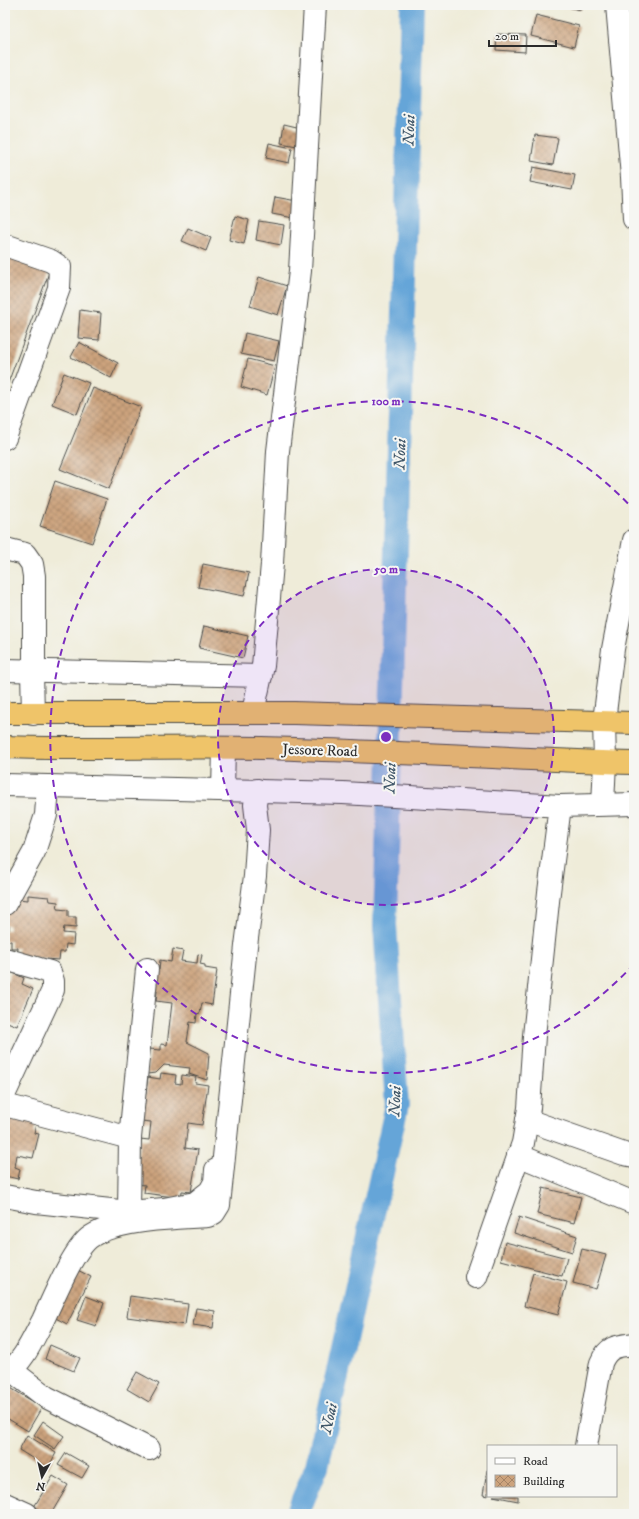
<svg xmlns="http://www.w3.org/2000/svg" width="639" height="1519" font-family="'IM FELL DW Pica',serif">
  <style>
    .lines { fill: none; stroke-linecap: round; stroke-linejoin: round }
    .canal { stroke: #65a5d8; stroke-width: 24 }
    .building { fill: url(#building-cross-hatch) }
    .minor-casing { stroke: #484845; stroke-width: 24 }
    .highway-casing { stroke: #484845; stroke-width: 24 }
    .minor { stroke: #fff; stroke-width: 22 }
    .highway { stroke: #efc469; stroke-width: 22 }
    .ring { fill: none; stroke: #7b2cbf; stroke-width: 2; stroke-dasharray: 7 5 }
    .labels { text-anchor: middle; stroke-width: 4; stroke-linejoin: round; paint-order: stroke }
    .street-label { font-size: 15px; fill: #2b2b2b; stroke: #f6f6f2 }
    .water-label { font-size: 16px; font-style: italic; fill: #3f5668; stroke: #f6f6f2 }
    .centre { fill: #7b2cbf; stroke: #f6f6f2; stroke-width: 2 }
    .ring-label { font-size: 12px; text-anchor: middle; font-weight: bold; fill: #7b2cbf; stroke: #f6f6f2; stroke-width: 4; stroke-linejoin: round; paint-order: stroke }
  </style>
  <defs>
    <pattern id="building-cross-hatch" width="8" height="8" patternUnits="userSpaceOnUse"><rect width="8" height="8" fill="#cca37d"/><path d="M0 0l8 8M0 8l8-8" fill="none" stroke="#a68567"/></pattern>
  </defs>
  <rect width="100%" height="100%" fill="#f6f6f2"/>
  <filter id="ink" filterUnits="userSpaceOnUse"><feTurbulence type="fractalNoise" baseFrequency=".025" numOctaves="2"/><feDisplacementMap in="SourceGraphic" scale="8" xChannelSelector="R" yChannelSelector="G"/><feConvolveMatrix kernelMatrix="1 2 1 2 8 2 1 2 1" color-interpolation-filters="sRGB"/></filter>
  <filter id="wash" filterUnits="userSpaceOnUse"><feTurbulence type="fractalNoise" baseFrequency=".012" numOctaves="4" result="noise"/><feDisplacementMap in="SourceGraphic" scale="16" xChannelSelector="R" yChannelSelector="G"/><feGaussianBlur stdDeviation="0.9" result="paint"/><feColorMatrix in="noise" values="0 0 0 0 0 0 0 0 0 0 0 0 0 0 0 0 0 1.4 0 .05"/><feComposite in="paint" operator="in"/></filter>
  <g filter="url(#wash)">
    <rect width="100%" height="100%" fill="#efecd9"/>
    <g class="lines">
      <!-- canal -->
      <path class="canal" d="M 297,1514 L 317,1466 L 397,1105 L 385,925 L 412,5"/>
    </g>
    <g id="blocks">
      <!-- building -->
      <g class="building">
        <path d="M 558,5 L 581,5 L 581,10 Z"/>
        <path d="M 536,15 L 579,26 L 574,47 L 531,36 Z"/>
        <path d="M 497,34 L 526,35 L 525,52 L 496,50 Z"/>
        <path d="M 284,124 L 305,129 L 302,147 L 281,143 Z"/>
        <path d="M 535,135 L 558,138 L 553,165 L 531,161 Z"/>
        <path d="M 269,143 L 292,148 L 289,163 L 266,158 Z"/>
        <path d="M 533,167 L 575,175 L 572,190 L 530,182 Z"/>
        <path d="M 275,197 L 297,201 L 294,218 L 272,214 Z"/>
        <path d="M 235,216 L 249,220 L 244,244 L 229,240 Z"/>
        <path d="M 259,221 L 284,225 L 281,245 L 256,240 Z"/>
        <path d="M 188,228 L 211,238 L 206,251 L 182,241 Z"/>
        <path d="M 5,254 L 50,270 L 5,391 Z"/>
        <path d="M 259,277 L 287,286 L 278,315 L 250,306 Z"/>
        <path d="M 80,310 L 101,313 L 99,340 L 78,338 Z"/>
        <path d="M 245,333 L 279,341 L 274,361 L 241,354 Z"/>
        <path d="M 79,342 L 118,363 L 111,378 L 71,357 Z"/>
        <path d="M 248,359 L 275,366 L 267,395 L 241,387 Z"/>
        <path d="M 64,373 L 89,383 L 77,414 L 52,404 Z"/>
        <path d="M 93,388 L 141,407 L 109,489 L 60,469 Z"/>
        <path d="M 55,481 L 107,499 L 92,543 L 40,526 Z"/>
        <path d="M 203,564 L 249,573 L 244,596 L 198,587 Z"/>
        <path d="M 204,626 L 248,636 L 243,658 L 199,648 Z"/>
        <path d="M 28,895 L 49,897 L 50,901 L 58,902 L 57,909 L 68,910 L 68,917 L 76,917 L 76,928 L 64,927 L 63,933 L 74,934 L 73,945 L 66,944 L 65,952 L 60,952 L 59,960 L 17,957 L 18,948 L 11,948 L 11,941 L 5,941 L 5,930 L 9,930 L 9,925 L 5,925 L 5,911 L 10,905 L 17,905 L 17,899 L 28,900 Z"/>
        <path d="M 173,949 L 183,951 L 181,961 L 197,963 L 198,954 L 202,955 L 200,964 L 205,965 L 205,968 L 217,970 L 212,1005 L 202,1003 L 200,1013 L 197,1014 L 196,1023 L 190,1022 L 187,1042 L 209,1053 L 207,1080 L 189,1074 L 190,1068 L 164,1065 L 156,1073 L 147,1074 L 149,1049 L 161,1050 L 161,1044 L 167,1045 L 172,1003 L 156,1001 L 157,991 L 151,990 L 154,970 L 159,970 L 160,960 L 171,962 Z"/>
        <path d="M 11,972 L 24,978 L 22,984 L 33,989 L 17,1026 L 5,1021 L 5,980 L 7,981 Z"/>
        <path d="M 161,1073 L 176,1075 L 175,1083 L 181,1084 L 182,1075 L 196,1077 L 195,1083 L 208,1085 L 202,1125 L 188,1123 L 185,1148 L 198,1150 L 191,1192 L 182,1191 L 181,1198 L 144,1193 L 145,1185 L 134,1184 L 140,1139 L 149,1140 L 151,1122 L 142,1121 L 148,1077 L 160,1079 Z"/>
        <path d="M 5,1116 L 36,1123 L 34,1133 L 39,1134 L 33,1158 L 17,1155 L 15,1167 L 20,1169 L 18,1179 L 5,1176 Z"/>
        <path d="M 543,1188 L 581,1197 L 574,1223 L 537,1214 Z"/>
        <path d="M 519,1217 L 577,1236 L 572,1252 L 514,1233 Z"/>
        <path d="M 505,1242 L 567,1258 L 562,1276 L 501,1260 Z"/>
        <path d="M 582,1249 L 606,1255 L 596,1289 L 573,1283 Z"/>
        <path d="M 74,1268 L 91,1277 L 67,1324 L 50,1315 Z"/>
        <path d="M 533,1273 L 567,1282 L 558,1315 L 524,1306 Z"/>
        <path d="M 86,1296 L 104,1303 L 96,1326 L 77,1320 Z"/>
        <path d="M 130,1296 L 188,1304 L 185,1325 L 127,1317 Z"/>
        <path d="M 196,1308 L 215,1311 L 213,1328 L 193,1325 Z"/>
        <path d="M 50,1345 L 80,1358 L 74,1371 L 45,1359 Z"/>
        <path d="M 137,1372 L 159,1384 L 149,1402 L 127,1389 Z"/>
        <path d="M 9,1387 L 42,1407 L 28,1431 L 5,1417 L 5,1394 Z"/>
        <path d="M 43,1421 L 64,1436 L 55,1449 L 34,1435 Z"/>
        <path d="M 27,1435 L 56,1453 L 48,1468 L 19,1450 Z"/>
        <path d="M 66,1453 L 89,1466 L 82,1478 L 58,1465 Z"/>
        <path d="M 487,1470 L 488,1470 L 488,1496 L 483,1495 Z"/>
        <path d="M 53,1476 L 68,1485 L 51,1514 L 39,1514 L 32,1510 Z"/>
        <path d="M 493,1496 L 518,1496 L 518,1501 Z"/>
      </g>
    </g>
  </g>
  <g filter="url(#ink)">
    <use href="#blocks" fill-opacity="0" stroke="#484845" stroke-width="1"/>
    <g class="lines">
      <!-- minor casing -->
      <g class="minor-casing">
        <g id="minor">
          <path d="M 617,5 L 632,177 L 634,219"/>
          <path d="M 5,245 L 51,261 L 60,267 L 59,288 L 5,438"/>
          <path d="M 5,549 L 25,554 L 32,564 L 34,576 L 34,659 L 32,671 L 33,714"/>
          <path d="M 5,670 L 261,676"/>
          <path d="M 253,712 L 263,666 L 272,564 L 278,451 L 300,271 L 315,5"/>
          <path d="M 5,785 L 343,793 L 560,806 L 634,804"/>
          <path d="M 223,790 L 224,748"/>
          <path d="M 603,804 L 605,762 L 604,721 L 613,649 L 634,540"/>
          <path d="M 5,904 L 34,852 L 46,815 L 48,786"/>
          <path d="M 5,959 L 50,972 L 53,981 L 53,990 L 5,1093"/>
          <path d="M 5,1105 L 130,1138 L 147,969"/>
          <path d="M 527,1120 L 624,1154 L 634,1156"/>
          <path d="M 518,1155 L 634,1203"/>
          <path d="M 5,1196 L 36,1202 L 129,1212 L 164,1209 L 195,1203 L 210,1191 L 215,1182 L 216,1170"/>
          <path d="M 129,1212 L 130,1138"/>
          <path d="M 476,1277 L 523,1143 L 529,1108 L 534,1036 L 549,892 L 560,806"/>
          <path d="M 11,1370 L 46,1397 L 149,1449"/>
          <path d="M 5,1375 C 24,1361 32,1341 43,1320 C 53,1299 72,1252 89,1238 C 113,1219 177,1218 208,1216 L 214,1213 L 219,1205 L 246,946 L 255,876 L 258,830 L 255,805 L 257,790"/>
          <path d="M 586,1446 L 601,1363 C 608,1346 617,1346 634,1344"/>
          <path d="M 5,1504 L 27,1514"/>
        </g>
      </g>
      <!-- highway casing -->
      <g class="highway-casing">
        <g id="highway">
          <path d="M 5,713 L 294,713 L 634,723"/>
          <path d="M 5,747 C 90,750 176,746 261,748 C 385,751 510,759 634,763"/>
        </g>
      </g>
      <!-- minor -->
      <use href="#minor" class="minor"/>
      <!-- highway -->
      <use href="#highway" class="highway"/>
    </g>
  </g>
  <!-- distance rings -->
  <circle cx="386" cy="737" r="168" fill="#7b2cbf" fill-opacity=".12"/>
  <g class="ring">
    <circle cx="386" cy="737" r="168"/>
    <path d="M634 964A336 336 0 1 1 634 510"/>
  </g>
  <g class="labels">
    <!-- street labels -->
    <g class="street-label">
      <text transform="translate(320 750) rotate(2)" y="5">Jessore Road</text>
    </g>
    <!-- water labels -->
    <g class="water-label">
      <text transform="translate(408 130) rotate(-88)" y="6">Noai</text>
      <text transform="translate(399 454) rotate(-88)" y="6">Noai</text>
      <text transform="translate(389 778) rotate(-88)" y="6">Noai</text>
      <text transform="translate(394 1101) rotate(-87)" y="6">Noai</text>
      <text transform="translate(328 1418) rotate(-77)" y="6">Noai</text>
    </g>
  </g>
  <circle cx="386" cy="737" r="6" class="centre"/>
  <g class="ring-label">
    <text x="386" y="405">100 m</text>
    <text x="386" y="573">50 m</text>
  </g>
  <!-- margin -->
  <rect width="639" height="1519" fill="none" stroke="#f6f6f2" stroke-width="20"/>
  <!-- legend -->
  <rect x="487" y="1445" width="130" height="52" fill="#f6f6f2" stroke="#a5a5a2"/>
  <rect x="495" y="1458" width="20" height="6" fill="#ffffff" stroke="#a5a5a2"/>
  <text x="523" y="1465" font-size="12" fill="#2b2b2b">Road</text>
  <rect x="495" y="1475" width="20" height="12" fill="url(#building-cross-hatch)" stroke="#a5a5a2"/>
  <text x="523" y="1485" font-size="12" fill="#2b2b2b">Building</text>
  <!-- north arrow -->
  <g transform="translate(42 1477) rotate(188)" stroke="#f6f6f2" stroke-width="3" paint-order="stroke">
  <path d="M0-3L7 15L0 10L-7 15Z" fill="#2b2b2b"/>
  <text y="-6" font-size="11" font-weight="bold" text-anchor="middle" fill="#2b2b2b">N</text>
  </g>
  <!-- scale -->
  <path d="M489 40v6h67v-6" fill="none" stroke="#2b2b2b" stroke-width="2"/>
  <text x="495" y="40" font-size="12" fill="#2b2b2b" stroke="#f6f6f2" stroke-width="3" paint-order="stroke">20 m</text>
</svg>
